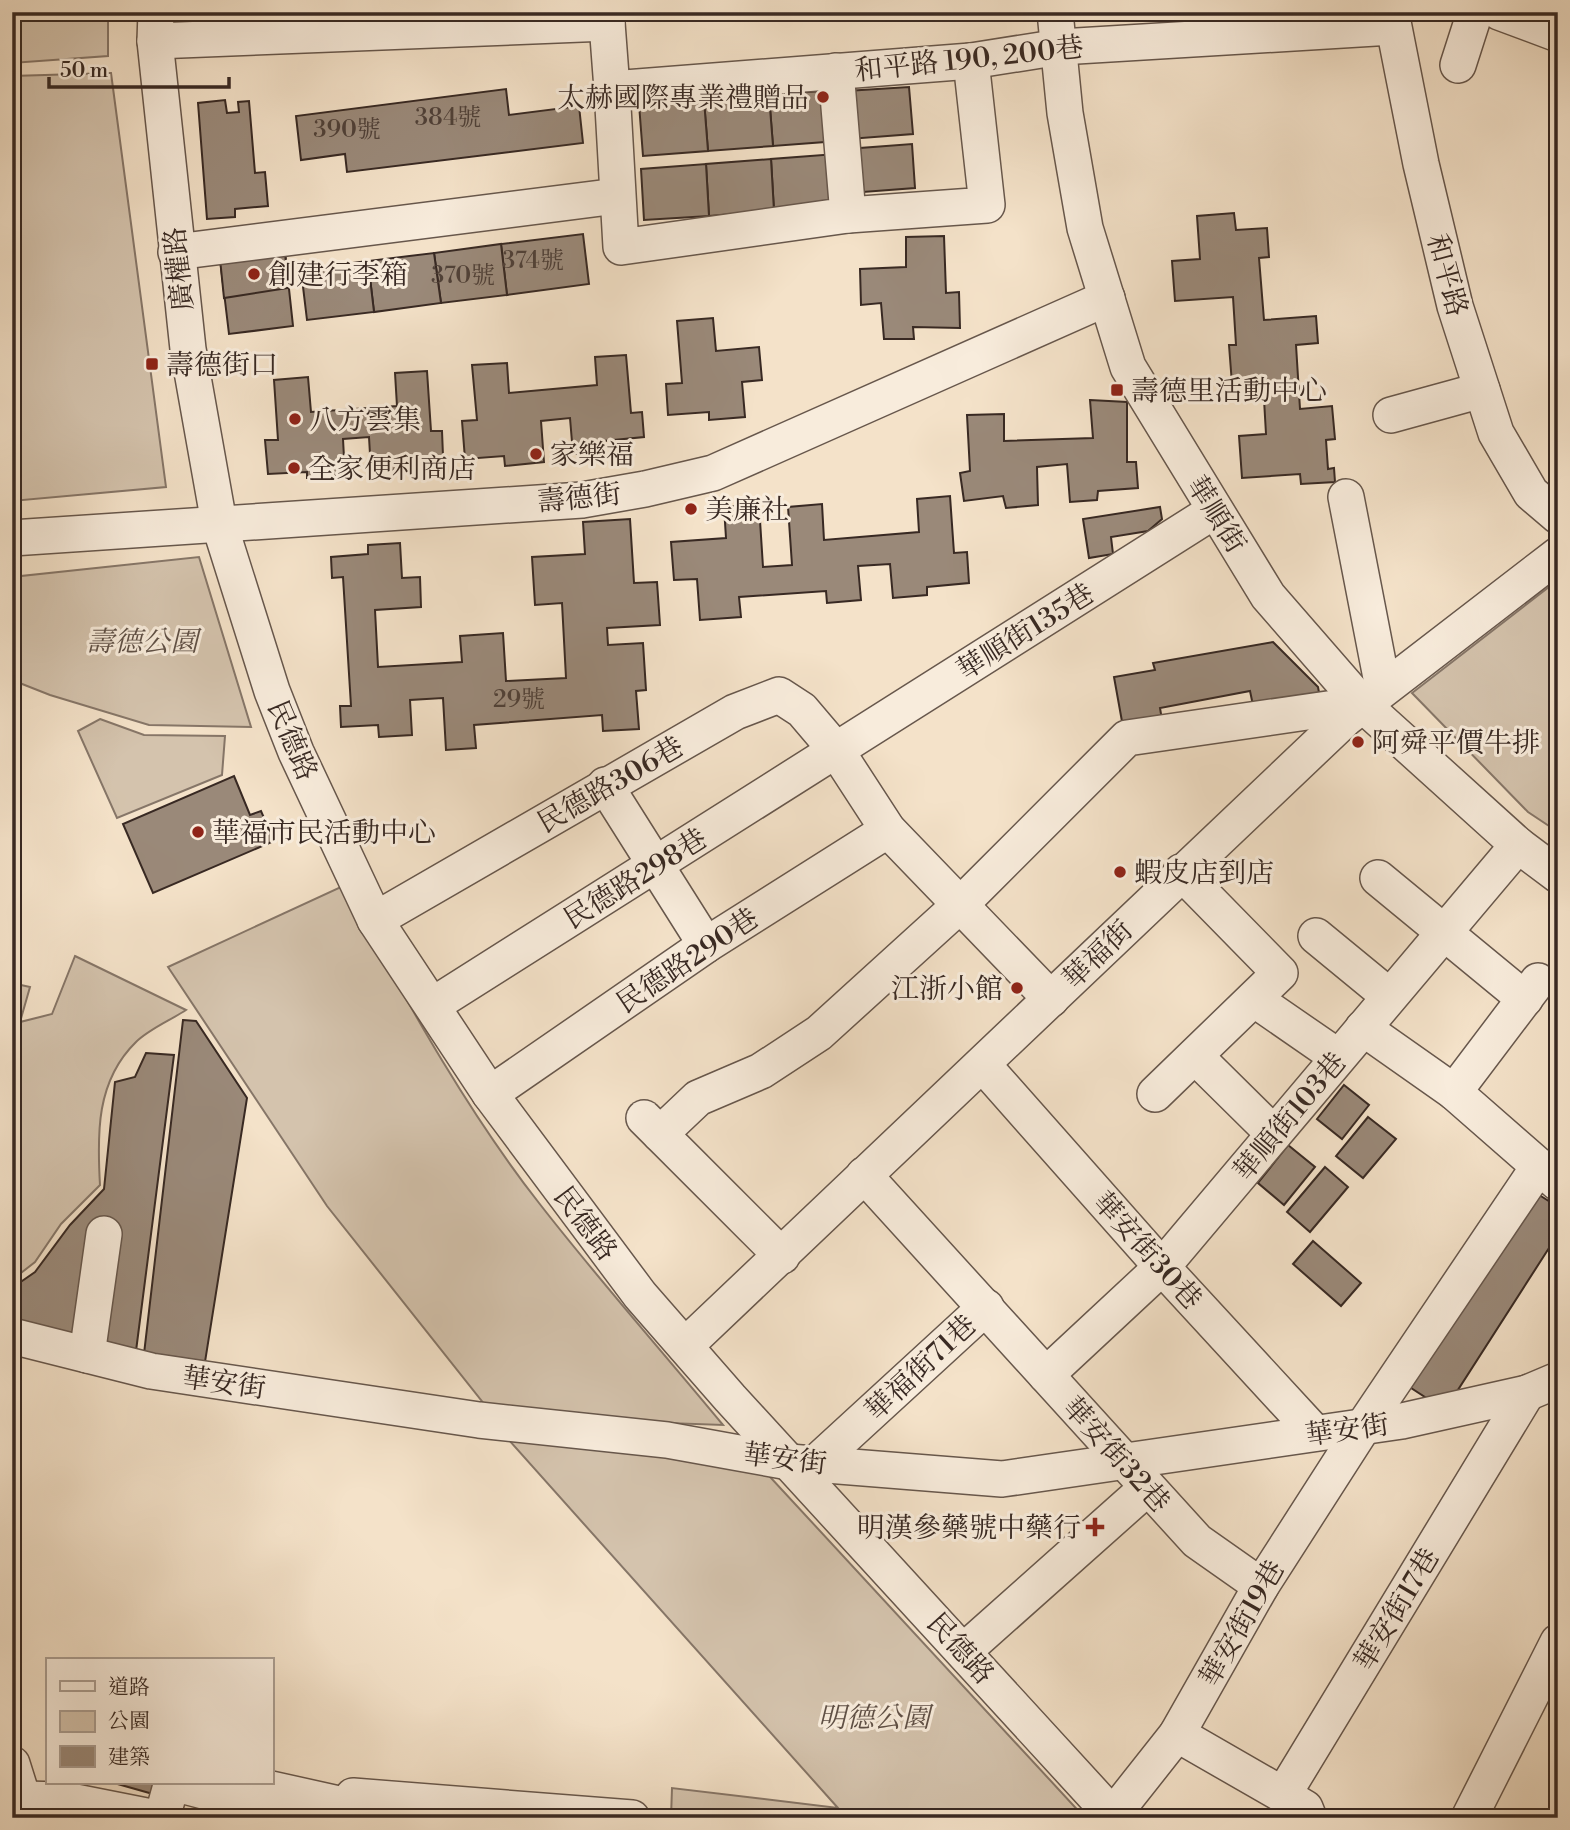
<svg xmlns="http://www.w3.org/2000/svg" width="1570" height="1830" font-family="'Libre Bodoni','Noto Serif TC',serif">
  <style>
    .green { fill: #d4c3ad; stroke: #867668; stroke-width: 2 }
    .building { fill: #9a8979; stroke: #382923; stroke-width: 2 }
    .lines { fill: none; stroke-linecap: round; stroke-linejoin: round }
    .minor-casing { stroke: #67574c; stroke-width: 38 }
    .minor { stroke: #f8ecdc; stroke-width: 35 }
    .poi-dot { fill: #8f2418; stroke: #f8ecdc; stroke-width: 2.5 }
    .labels { text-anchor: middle; stroke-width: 6; stroke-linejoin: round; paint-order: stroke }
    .number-label { font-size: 24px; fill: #504138 }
    .street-label { font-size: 28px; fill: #382923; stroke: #f8ecdc }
    .poi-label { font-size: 28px; fill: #382923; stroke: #f8ecdc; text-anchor: start }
    .park-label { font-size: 28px; font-style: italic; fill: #5f5046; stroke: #f8ecdc }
  </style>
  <rect width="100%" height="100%" fill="#f4e2c9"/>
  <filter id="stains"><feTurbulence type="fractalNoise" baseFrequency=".00286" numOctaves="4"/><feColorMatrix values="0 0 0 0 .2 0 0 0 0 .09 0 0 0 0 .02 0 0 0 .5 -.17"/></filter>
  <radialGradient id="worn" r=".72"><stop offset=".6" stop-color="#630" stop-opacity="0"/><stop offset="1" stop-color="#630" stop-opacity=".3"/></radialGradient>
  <!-- green -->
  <g class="green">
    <path d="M 12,12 L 108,12 L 108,56 L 12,63 Z"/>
    <path d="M 111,73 L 166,487 L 12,501 L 12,76 Z"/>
    <path d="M 199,557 L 251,727 L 149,725 L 50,695 L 12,680 L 12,577 Z"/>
    <path d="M 1558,580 L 1558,832 L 1528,812 L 1412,693 Z"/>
    <path d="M 100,719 L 144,735 L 225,736 L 222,775 L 117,818 L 78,731 Z"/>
    <path d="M 343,886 C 403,994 463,1106 539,1203 C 598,1279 662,1351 723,1425 L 610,1421 L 485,1405 L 327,1206 L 168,967 Z"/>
    <path d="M 75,956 L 186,1010 C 171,1020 149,1029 136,1042 C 96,1081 97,1134 100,1185 L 61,1224 L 35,1262 L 12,1280 L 12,983 L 30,987 L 20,1022 L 52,1014 Z"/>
    <path d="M 507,1438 L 760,1466 L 1085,1818 L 671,1818 L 672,1788 L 838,1808 Z"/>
  </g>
  <!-- building -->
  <g class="building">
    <path d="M 178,12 L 233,12 L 233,26 L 186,26 Z"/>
    <path d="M 258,12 L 295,12 L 295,23 L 258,25 Z"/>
    <path d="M 324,12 L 362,12 L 363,24 L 324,26 Z"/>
    <path d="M 369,12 L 410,12 L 410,21 L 369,23 Z"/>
    <path d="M 909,87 L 913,134 L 849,139 L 846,91 Z"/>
    <path d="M 506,89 L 509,115 L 579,106 L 583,143 L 347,172 L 345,154 L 301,160 L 296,116 Z"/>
    <path d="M 834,90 L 838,141 L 773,146 L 769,95 Z"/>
    <path d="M 769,95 L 773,146 L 708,151 L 704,100 Z"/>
    <path d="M 225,100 L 227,113 L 239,112 L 238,102 L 249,101 L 255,173 L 265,172 L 268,206 L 235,209 L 235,217 L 207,219 L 198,103 Z"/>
    <path d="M 704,100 L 708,151 L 643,156 L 639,104 Z"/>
    <path d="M 912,144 L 915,188 L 850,193 L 847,149 Z"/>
    <path d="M 836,154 L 840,206 L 774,211 L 771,159 Z"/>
    <path d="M 771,159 L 774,211 L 709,216 L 706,164 Z"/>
    <path d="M 706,164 L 709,216 L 644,220 L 641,169 Z"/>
    <path d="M 1234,213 L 1236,230 L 1267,228 L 1269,257 L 1259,258 L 1264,320 L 1316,316 L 1318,343 L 1296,345 L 1300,409 L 1332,406 L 1335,439 L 1326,440 L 1328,469 L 1334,468 L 1335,482 L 1301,484 L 1300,474 L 1242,478 L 1239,436 L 1266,434 L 1263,382 L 1232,384 L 1229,345 L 1236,345 L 1233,297 L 1175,301 L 1172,261 L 1200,259 L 1197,216 Z"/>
    <path d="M 583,234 L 589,284 L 507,295 L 501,244 Z"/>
    <path d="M 944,236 L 946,293 L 959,292 L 960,328 L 913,327 L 914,339 L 884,339 L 881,303 L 861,305 L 860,269 L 906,267 L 906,237 Z"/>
    <path d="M 501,244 L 507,295 L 441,303 L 434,253 Z"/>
    <path d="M 285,252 L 293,326 L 229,334 L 220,259 Z"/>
    <path d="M 285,252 L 288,288 L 224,298 L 220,259 Z"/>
    <path d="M 434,253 L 441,303 L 374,312 L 368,261 Z"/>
    <path d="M 368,261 L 374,312 L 307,320 L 301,270 Z"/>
    <path d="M 713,318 L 716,351 L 759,347 L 762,380 L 742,382 L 745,417 L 709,420 L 709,412 L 668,415 L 666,384 L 682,383 L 677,321 Z"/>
    <path d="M 626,355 L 631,413 L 642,412 L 644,437 L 604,441 L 605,451 L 573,454 L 570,418 L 541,421 L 544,462 L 505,466 L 504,456 L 465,459 L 462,421 L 477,420 L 472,365 L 507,363 L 509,393 L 597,385 L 595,357 Z"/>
    <path d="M 427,371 L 431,431 L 442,431 L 443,456 L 405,458 L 406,469 L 371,471 L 369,437 L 343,439 L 345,476 L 307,478 L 307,472 L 268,474 L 265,440 L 278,440 L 274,380 L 308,377 L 311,412 L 397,406 L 395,373 Z"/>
    <path d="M 1090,400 L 1127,402 L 1127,462 L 1136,462 L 1138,488 L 1098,491 L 1097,500 L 1070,502 L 1067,464 L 1037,467 L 1038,505 L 1006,508 L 1003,496 L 964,501 L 960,473 L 970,471 L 967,415 L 1004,414 L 1004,441 L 1093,438 Z"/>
    <path d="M 950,496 L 954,553 L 967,552 L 969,583 L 927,587 L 927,595 L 893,598 L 890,564 L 858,566 L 861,600 L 827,603 L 826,591 L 739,597 L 741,617 L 700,620 L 697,579 L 674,580 L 671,542 L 726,538 L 724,507 L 759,505 L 763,567 L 792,565 L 788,507 L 822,504 L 824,540 L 919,532 L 917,499 Z"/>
    <path d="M 1160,507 L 1162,519 L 1148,531 L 1111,537 L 1113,554 L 1089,558 L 1083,519 Z"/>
    <path d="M 630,519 L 634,583 L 657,582 L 660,625 L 607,628 L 608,645 L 643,643 L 646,690 L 636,691 L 639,729 L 603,731 L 602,715 L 474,725 L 476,748 L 446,750 L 443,698 L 410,700 L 412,735 L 379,737 L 378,725 L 341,727 L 340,706 L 351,706 L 343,577 L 332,578 L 331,557 L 368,554 L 368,545 L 400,543 L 402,578 L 420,577 L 421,607 L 375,610 L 378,667 L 462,662 L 460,636 L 503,633 L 506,681 L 566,678 L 562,603 L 535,605 L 532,557 L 585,554 L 583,522 Z"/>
    <path d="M 1273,642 L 1318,687 L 1320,698 L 1254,710 L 1250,691 L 1160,708 L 1162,720 L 1123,727 L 1114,677 L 1155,670 L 1153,663 Z"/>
    <path d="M 234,776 L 250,815 L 261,811 L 274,841 L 153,893 L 123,824 Z"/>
    <path d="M 183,1020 L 196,1021 L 247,1098 L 205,1362 L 144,1354 Z"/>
    <path d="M 146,1053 L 174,1055 L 136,1351 L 81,1343 L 12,1327 L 12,1288 L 35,1272 L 70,1225 L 104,1189 L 115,1082 L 135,1077 Z"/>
    <path d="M 1344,1085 L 1369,1105 L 1342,1139 L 1317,1119 Z"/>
    <path d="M 1368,1117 L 1396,1139 L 1363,1178 L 1336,1156 Z"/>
    <path d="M 1288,1145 L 1315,1167 L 1284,1205 L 1258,1183 Z"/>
    <path d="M 1325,1167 L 1348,1187 L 1310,1232 L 1287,1212 Z"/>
    <path d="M 1533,1191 L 1558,1207 L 1558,1234 L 1445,1410 L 1408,1386 Z"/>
    <path d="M 1313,1241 L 1361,1283 L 1341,1306 L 1293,1264 Z"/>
    <path d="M 114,1783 L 165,1783 L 160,1796 Z"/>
  </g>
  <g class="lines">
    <!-- minor casing -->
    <g class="minor-casing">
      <g id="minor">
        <path d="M 156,12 L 155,41 L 188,349 L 219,523 L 272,691 L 296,752 L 375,920 L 490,1094 L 640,1295 L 730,1398 L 1115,1818"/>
        <path d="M 1055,12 L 1065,113 L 1085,228 L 1128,367 L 1268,596 L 1362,704 L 1518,845 L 1558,875"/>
        <path d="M 1391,12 L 1421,164 L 1455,306 L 1496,433 L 1531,493 L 1558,516"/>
        <path d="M 1499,12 L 1558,34"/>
        <path d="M 607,23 L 612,89 L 971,61 L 1060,47 L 1392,27"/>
        <path d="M 155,41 L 607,23 L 607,12"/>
        <path d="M 1458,65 L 1475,12"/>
        <path d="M 612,89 L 621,247 L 848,215 L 836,71"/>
        <path d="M 848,215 L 987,205 L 971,61"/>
        <path d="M 176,252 L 617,196"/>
        <path d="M 1391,415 L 1482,390"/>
        <path d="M 1346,497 L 1383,688"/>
        <path d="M 12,538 L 582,500 L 645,489 L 713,473 L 1107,298"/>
        <path d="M 605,785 L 706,945"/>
        <path d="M 1378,878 L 1525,999"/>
        <path d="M 375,920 L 735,712 L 779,695 L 802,710 L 836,750 L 888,830 L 1051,999"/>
        <path d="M 1316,936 L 1389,996"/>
        <path d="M 1254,999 L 1338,1057"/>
        <path d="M 433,1005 L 1214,511"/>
        <path d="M 1363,1028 L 1454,1092 L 1558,1183"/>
        <path d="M 1195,1056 L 1274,1134"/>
        <path d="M 983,1065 L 1162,1267 L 1315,1433"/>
        <path d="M 1454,1092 L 1538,981"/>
        <path d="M 490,1094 L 706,945 L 888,830"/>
        <path d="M 1155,1094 L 1280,973 L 1181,872"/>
        <path d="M 644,1118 L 782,1256"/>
        <path d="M 660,1134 L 698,1098 L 761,1071 L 819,1033 L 961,904 L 1127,738 L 1362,704"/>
        <path d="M 864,1175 L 1197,1541 L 1261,1586"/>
        <path d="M 12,1336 L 151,1371 L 479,1420 L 667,1440 L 789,1462 L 1002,1479 L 1402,1421 L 1527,1393 L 1558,1380"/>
        <path d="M 685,1346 L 1345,719 L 1558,555"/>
        <path d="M 87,1355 L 104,1234"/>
        <path d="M 1046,1375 L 1162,1267 L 1518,845"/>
        <path d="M 816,1463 L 986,1307"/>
        <path d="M 964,1651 L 1147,1488"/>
        <path d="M 1177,1734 L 1283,1795"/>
        <path d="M 12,1764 L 29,1818"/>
        <path d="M 244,1783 L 375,1812"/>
        <path d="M 353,1796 L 632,1818"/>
        <path d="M 23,1799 L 65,1800 L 156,1818"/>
        <path d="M 1113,1815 L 1177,1734 L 1261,1586 L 1363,1427 L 1539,1166"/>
        <path d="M 162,1818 L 170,1789 L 177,1784 L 268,1808"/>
        <path d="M 1309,1818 L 1305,1808 L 1283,1795 L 1527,1393"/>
        <path d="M 1469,1818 L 1558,1642"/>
      </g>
    </g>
    <!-- minor -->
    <use href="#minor" class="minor"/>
  </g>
  <!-- markers -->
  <g class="poi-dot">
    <circle cx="823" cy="97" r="7"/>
    <circle cx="254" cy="274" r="7"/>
    <rect x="145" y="357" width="14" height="14" rx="3.5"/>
    <rect x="1110" y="383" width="14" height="14" rx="3.5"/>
    <circle cx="295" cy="419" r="7"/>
    <circle cx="536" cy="454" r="7"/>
    <circle cx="294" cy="468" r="7"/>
    <circle cx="691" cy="509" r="7"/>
    <circle cx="1358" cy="742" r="7"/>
    <circle cx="198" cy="832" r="7"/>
    <circle cx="1120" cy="872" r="7"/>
    <circle cx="1017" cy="988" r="7"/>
    <path d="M1091.5 1516.5h7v7h7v7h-7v7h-7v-7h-7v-7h7z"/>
  </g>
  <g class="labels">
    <!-- number labels -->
    <g class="number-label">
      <text x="448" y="125">384號</text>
      <text x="347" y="137">390號</text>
      <text x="533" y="268">374號</text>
      <text x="463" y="283">370號</text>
      <text x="519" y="707">29號</text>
    </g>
    <!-- street labels -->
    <g class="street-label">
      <text transform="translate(969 58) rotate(-6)" y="10">和平路 190, 200巷</text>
      <text transform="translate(178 269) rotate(-96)" y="10">廣權路</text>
      <text transform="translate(1448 275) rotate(75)" y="10">和平路</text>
      <text transform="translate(579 497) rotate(-6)" y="10">壽德街</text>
      <text transform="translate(1217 514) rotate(58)" y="10">華順街</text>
      <text transform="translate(1025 631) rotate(-32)" y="10">華順街135巷</text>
      <text transform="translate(293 740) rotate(67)" y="10">民德路</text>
      <text transform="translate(610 784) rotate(-30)" y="10">民德路306巷</text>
      <text transform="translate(635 878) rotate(-32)" y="10">民德路298巷</text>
      <text transform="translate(1097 954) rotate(-44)" y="10">華福街</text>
      <text transform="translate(687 960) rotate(-34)" y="10">民德路290巷</text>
      <text transform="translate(1289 1116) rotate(-50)" y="10">華順街103巷</text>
      <text transform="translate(586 1223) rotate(53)" y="10">民德路</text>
      <text transform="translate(1148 1250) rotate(48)" y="10">華安街30巷</text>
      <text transform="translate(920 1367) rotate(-43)" y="10">華福街71巷</text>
      <text transform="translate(224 1382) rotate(8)" y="10">華安街</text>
      <text transform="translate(1347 1429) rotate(-8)" y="10">華安街</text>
      <text transform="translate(1117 1454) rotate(48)" y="10">華安街32巷</text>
      <text transform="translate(785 1458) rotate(7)" y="10">華安街</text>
      <text transform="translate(1396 1609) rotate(-59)" y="10">華安街17巷</text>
      <text transform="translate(1241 1623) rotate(-60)" y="10">華安街19巷</text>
      <text transform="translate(961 1648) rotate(48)" y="10">民德路</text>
    </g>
    <!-- poi labels -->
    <g class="poi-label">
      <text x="809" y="107" text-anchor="end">太赫國際專業禮贈品</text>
      <text x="268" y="284">創建行李箱</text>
      <text x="166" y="374">壽德街口</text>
      <text x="1131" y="400">壽德里活動中心</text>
      <text x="309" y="429">八方雲集</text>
      <text x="550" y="464">家樂福</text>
      <text x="308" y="478">全家便利商店</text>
      <text x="705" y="519">美廉社</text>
      <text x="1372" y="752">阿舜平價牛排</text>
      <text x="212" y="842">華福市民活動中心</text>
      <text x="1134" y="882">蝦皮店到店</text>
      <text x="1003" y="998" text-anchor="end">江浙小館</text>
      <text x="1081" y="1537" text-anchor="end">明漢參藥號中藥行</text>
    </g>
    <!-- park labels -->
    <g class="park-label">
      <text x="142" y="651">壽德公園</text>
      <text x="874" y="1727">明德公園</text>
    </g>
  </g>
  <!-- margin -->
  <rect width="1570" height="1830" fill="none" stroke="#f4e2c9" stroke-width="42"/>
  <rect x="14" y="14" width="1542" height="1802" fill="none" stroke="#382923" stroke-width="3.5"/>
  <rect x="21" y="21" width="1528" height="1788" fill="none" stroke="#382923" stroke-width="2"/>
  <!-- legend -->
  <rect x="46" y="1658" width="228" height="126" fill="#f8ecdc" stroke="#ab9e92" stroke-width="2"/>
  <rect x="60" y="1681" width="35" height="10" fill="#f8ecdc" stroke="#ab9e92" stroke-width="2"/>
  <text x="108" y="1694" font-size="21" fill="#382923">道路</text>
  <rect x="60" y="1711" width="35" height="21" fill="#d4c3ad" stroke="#ab9e92" stroke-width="2"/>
  <text x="108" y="1728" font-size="21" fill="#382923">公園</text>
  <rect x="60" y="1746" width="35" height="21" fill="#9a8979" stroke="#ab9e92" stroke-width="2"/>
  <text x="108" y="1764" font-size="21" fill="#382923">建築</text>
  <!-- scale -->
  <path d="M49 77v10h180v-10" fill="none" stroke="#382923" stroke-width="3.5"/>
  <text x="60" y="77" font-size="21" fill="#382923" stroke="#f8ecdc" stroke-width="5" paint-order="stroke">50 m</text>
  <rect width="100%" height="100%" filter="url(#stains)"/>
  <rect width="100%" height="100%" fill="url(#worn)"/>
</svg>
